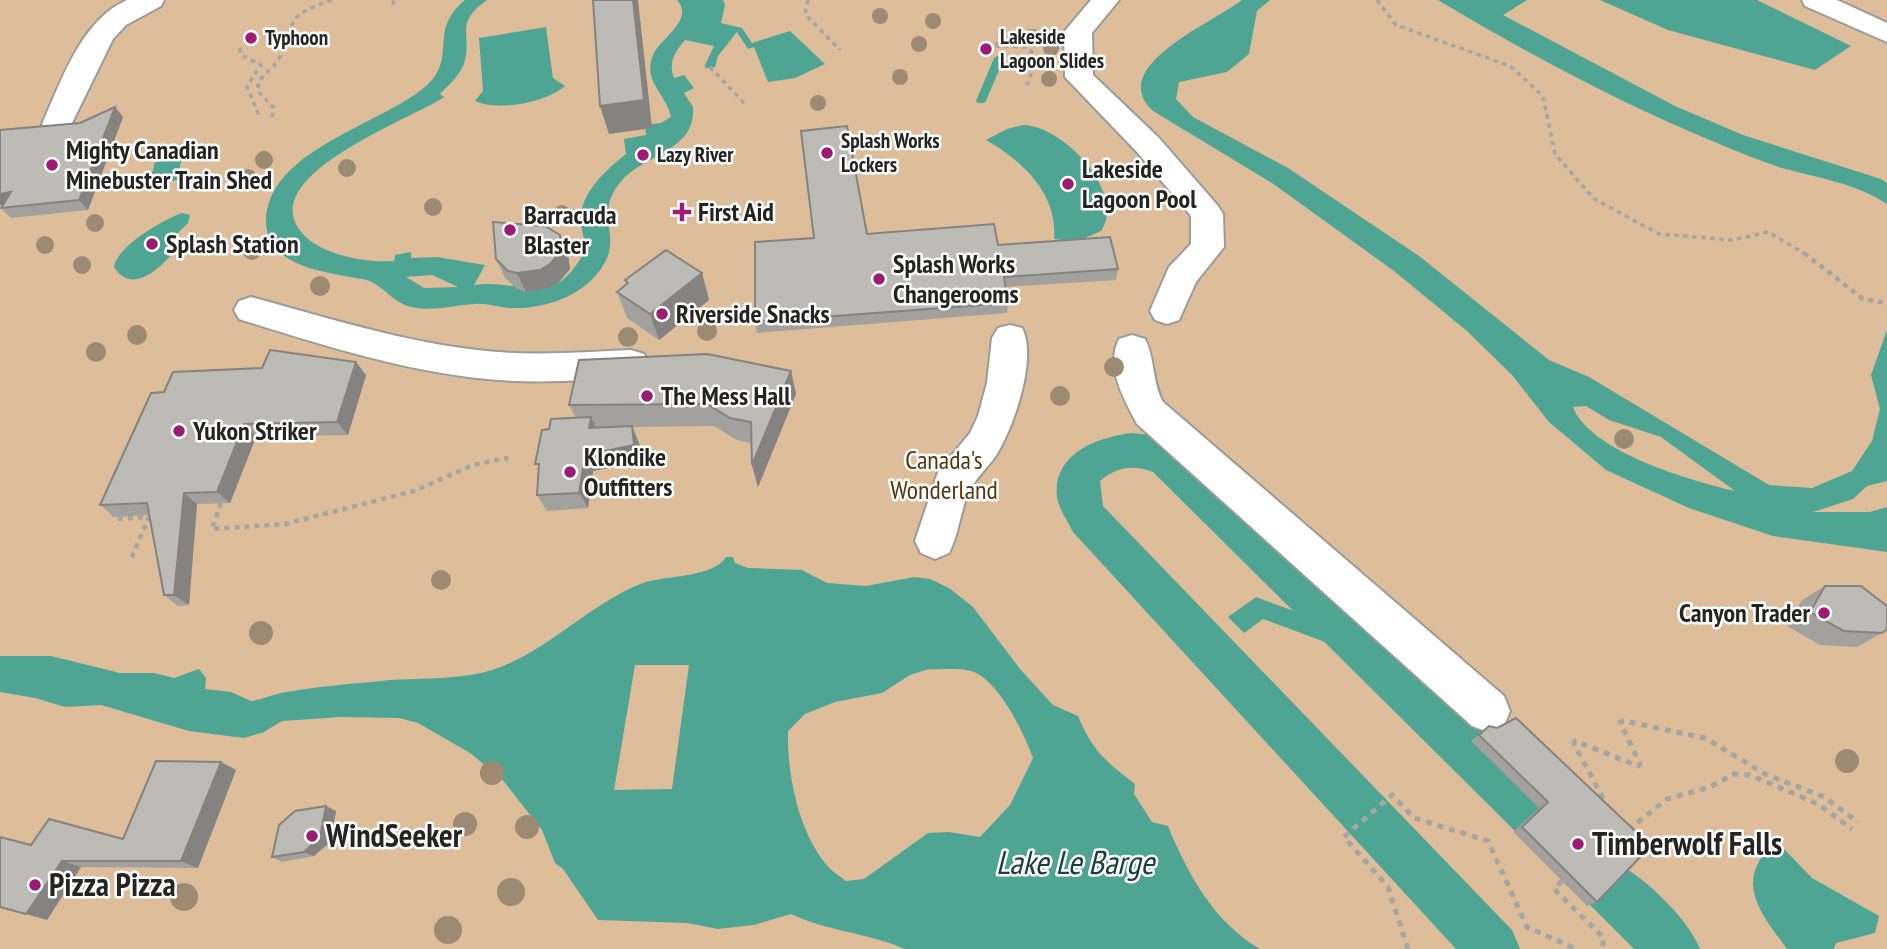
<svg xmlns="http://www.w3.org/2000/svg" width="1887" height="949" font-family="'PT Sans Narrow',sans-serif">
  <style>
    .green { fill: #debd9b }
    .water { fill: #4fa593; fill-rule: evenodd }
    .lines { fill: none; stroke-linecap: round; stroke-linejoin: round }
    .stream { fill: #4fa593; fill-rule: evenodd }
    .canal { fill: #4fa593; fill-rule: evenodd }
    .minor-casing { stroke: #9a9c97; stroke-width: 4 }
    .path-far2 { stroke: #a4a6a2; stroke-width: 3.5; stroke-dasharray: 4.5 4.5; stroke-linecap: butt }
    .path-far1 { stroke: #a4a6a2; stroke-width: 4.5; stroke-dasharray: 5 5; stroke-linecap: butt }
    .path { stroke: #a4a6a2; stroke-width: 5; stroke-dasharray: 6 6; stroke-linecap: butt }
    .minor { fill: #fff; fill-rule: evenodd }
    .tree { fill: #9c8b72 }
    .wall { fill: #a2a19d }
    .shaded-wall { fill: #84837f }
    .building { fill: #bcbbb6; stroke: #84837f; stroke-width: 2 }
    .poi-dot { fill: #9b1c72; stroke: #fff; stroke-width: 2.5 }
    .labels { text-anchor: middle; stroke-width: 5; stroke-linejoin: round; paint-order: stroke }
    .far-poi-label { font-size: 21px; font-weight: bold; fill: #242523; stroke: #fff; text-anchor: start }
    .poi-label { font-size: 26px; font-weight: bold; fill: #242523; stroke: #fff; text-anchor: start }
    .park-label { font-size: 26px; fill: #57360d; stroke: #fff }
    .near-poi-label { font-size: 32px; font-weight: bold; fill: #242523; stroke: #fff; text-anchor: start }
    .near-water-label { font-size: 33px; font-style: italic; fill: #1a4139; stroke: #fff }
  </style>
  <rect width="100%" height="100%" fill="#f1f3ee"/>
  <!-- green -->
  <rect class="green" x="0" y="0" width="1887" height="949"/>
  <!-- water -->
  <g class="water">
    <path d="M 465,0 L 487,0 C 453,24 473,34 464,64 C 459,76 449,85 440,94 L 444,97 C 417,117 242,179 307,238 C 327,256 368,263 394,261 L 395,255 L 411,252 L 411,258 L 437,257 L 485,265 L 474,285 C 524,278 549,313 584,253 C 586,243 583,236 581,226 C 577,195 605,171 626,154 L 624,139 L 646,135 L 645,125 L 661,123 L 671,117 C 667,94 642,82 653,55 C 661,37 695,20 677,0 L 723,0 L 725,5 L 721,23 L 742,28 L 752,43 L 790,31 L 825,64 L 795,78 L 768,82 L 754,47 L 748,49 L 737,32 L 718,56 L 715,67 L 705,68 L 705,65 L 714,46 L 685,40 C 675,52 668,62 674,78 L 684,75 L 694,88 L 684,93 L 693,107 C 696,150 647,154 623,179 C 592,213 622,234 604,264 C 586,295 547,309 512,308 C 500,308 488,303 475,304 C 453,305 433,312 411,307 C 392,302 384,286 367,280 C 332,273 267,269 266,222 C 266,151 380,125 425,87 C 459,58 427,31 465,0 ZM 432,275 L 458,287 L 424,288 L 406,277 Z"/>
    <path d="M 1242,0 L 1270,0 L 1257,11 L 1249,54 L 1227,72 L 1179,82 L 1176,99 L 1193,117 L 1288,168 L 1419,256 L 1549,360 L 1589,377 L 1769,485 L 1812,488 L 1852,471 L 1872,441 L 1880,409 L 1871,375 L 1887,330 L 1887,481 L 1867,486 L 1853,499 L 1813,512 L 1870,512 L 1887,507 L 1887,552 L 1773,536 L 1689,508 L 1606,470 L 1549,422 L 1512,375 L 1467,331 L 1394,271 L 1272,183 L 1153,111 C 1105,67 1214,22 1242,0 ZM 1586,406 L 1609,420 L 1661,437 L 1735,491 C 1692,481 1590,452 1573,407 Z"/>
    <path d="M 1438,0 L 1527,0 L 1503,15 L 1675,106 L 1743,135 L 1881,179 L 1887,183 L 1887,204 C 1855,183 1818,178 1782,168 C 1760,161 1738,152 1717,143 C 1620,103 1528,54 1438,0 Z"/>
    <path d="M 1600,0 L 1757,0 L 1851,46 L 1815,70 L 1668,30 Z"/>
    <path d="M 546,27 L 553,78 L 565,86 C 547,102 498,112 475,101 L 483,91 L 479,38 Z"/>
    <path d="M 1023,125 C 1062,125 1127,192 1101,231 L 1078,241 L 1054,239 C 1058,194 1023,161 986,140 L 1007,129 Z"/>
    <path d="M 182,157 L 177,180 L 149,185 L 155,162 Z"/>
    <path d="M 182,213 L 190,215 L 188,223 L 172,239 L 172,254 C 157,271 131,294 114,267 C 117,246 163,220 182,213 Z"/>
    <path d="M 726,557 L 733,557 L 735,563 L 748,568 L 802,570 L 827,583 L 866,586 L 914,577 L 930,579 L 949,588 L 973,607 L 1020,669 L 1053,705 L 1078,716 C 1092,750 1106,762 1135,784 L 1134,794 L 1152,822 L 1168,826 C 1188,875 1214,922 1260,949 L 905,949 C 868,933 827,931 791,914 L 754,925 L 718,929 L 687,923 L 598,920 L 563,869 L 555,863 L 542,830 L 502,779 L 470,753 L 418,723 L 399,718 L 341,717 L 282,721 L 264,732 L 244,738 L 189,731 L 101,705 L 65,707 L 35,698 L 0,692 L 0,656 L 51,656 L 120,673 L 154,673 L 174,678 L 199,669 L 206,678 L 205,689 L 231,692 L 251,701 C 261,700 271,695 281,693 C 313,687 348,684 381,681 C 417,677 456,681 492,670 C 548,652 588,604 643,583 C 666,575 713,578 726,557 ZM 635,665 L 689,665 L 672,789 L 614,790 ZM 929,669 C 941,670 962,667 974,672 C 1000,683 1024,733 1033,758 L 1010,805 L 980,837 L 949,832 L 928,833 L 864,879 L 846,881 C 839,876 830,870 825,863 C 798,829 787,774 788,731 L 805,714 L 835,702 L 882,693 L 910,675 Z"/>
    <path d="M 1306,579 L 1365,637 L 1343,655 L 1333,645 L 1263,619 L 1244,633 L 1228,617 L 1256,597 L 1302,614 L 1305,612 L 1287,594 Z"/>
    <path d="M 1421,694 L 1538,807 L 1528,818 L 1410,703 Z"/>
    <path d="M 1770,847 L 1784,849 L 1812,878 L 1879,916 L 1875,933 L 1836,943 L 1834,949 L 1787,949 C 1763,916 1734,884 1770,847 Z"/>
  </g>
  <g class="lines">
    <!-- stream -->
    <path class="stream" d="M 999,55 L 1004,58 L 986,101 L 984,103 L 978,103 L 976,101 L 994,58 Z"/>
    <!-- canal -->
    <g class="canal">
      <path d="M 1132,433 L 1150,435 L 1183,448 L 1551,795 L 1558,813 L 1551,831 L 1533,838 L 1515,831 L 1153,472 C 1133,464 1116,467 1100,481 L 1103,506 L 1512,930 L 1520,949 L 1456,949 L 1073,532 C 1068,522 1059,509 1057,497 C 1052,454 1097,437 1132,433 Z"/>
      <path d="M 1607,858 C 1639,871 1687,917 1700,949 L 1634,949 L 1588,903 L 1581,884 L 1588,865 Z"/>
    </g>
    <!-- minor casing -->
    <g class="minor-casing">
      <g id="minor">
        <path d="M 127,0 L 164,0 L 161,6 L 126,25 L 113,39 L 68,131 L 57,134 L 46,131 L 42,124 C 61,82 81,20 127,0 Z"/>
        <path d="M 1091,0 L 1119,0 L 1092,33 L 1093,75 L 1159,138 L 1218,206 L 1223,214 L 1224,247 L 1196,282 L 1179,320 L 1167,324 L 1155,320 L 1150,311 L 1169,267 L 1191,244 L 1191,216 L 1137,152 L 1065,77 L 1064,32 Z"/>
        <path d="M 1802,0 L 1837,0 L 1887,23 L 1887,42 L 1805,6 Z"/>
        <path d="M 251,297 C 328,318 406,343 486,351 C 534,356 583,352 631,350 L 644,354 L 649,364 L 644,374 L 631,378 C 583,380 535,384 487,379 C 403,371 319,344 239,319 L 234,310 L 239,301 Z"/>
        <path d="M 1010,325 L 1022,328 C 1038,358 1013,430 995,457 C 987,468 975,479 969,492 C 960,511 959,534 949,553 L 935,559 L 921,553 L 915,541 L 938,472 L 970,433 L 978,416 L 987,383 L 992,338 L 998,328 Z"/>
        <path d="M 1132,335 L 1145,339 C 1155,358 1152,382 1163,402 L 1504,696 L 1510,711 L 1504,726 L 1488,732 L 1472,726 L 1137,424 C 1124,399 1105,367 1119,339 Z"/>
      </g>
    </g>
    <!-- path-far2 -->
    <g class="path-far2">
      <path d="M 808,0 L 805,14 L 840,50"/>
      <path d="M 1377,0 L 1396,25 L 1510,66 L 1543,96 L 1555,154 L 1593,198 L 1659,234 L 1732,240 L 1768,232 L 1807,255"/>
      <path d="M 393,5 L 394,0"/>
      <path d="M 995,45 L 1017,32 L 1044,32"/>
      <path d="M 995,46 L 1027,47 L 1037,58 L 1027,85"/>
      <path d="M 240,48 L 241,55 L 261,65 L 247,86 L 259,116"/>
      <path d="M 710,67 L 746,105"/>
      <path d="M 272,117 L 274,108 L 257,90 C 261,71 270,74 278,60 C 300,21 279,18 332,0"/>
    </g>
    <!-- path-far1 -->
    <g class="path-far1">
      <path d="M 1804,253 L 1863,299 L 1887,303"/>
      <path d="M 221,503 L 212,529 L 285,524 L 414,491 L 473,465 L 506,458 L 512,463"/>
      <path d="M 112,512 L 116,519 L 149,517 L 131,559"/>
    </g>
    <!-- path -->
    <g class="path">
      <path d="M 1609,809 L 1574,744 L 1575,741 L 1638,766 L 1640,764 L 1620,722 L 1625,721 L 1705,738 L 1765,774 L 1824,797 L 1858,822"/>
      <path d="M 1628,830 L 1667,799 L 1710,787 L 1734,774 L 1750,775 L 1818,804 L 1852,829"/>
      <path d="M 1562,881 L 1554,889 L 1604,938 L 1602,949"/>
      <path d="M 1408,949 L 1388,887 L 1344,837 L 1392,795 L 1414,818 L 1488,841 L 1527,927 L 1576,949"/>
    </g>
    <!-- minor -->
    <use href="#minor" class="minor"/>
  </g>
  <!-- trees -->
  <g class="tree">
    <circle cx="880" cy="16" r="8"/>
    <circle cx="933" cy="21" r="8"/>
    <circle cx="1032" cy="37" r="8"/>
    <circle cx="919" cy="44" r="8"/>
    <circle cx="1051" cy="48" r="8"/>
    <circle cx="900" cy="77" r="8"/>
    <circle cx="1049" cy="79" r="8"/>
    <circle cx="818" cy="103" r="8"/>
    <circle cx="264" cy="160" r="9"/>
    <circle cx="347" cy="168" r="9"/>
    <circle cx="248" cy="178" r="9"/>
    <circle cx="433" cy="207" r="9"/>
    <circle cx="562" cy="214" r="9"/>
    <circle cx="95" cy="223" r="9"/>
    <circle cx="45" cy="245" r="9"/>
    <circle cx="252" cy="251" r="9"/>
    <circle cx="82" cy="265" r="9"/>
    <circle cx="320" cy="286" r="10"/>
    <circle cx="707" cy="331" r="10"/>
    <circle cx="137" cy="335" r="10"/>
    <circle cx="628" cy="337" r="10"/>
    <circle cx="96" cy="352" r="10"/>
    <circle cx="1114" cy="367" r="10"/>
    <circle cx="1060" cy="396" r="10"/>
    <circle cx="1624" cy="439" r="10"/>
    <circle cx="441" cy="580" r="10"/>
    <circle cx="261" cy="633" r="12"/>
    <circle cx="1847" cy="761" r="12"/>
    <circle cx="492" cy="773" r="12"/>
    <circle cx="465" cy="824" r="12"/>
    <circle cx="527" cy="827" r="12"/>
    <circle cx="511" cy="892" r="14"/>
    <circle cx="184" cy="897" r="14"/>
    <circle cx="448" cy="930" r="14"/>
  </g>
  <!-- wall -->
  <g class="wall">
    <path d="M 115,107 L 123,117 L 88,210 L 11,218 L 1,208 L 3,205 L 0,205 L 0,130 L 80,123 Z"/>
    <path d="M 867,234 L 998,245 L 1118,269 L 1116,280 L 1006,287 L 1008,303 L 1007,313 L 757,333 L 755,322 Z"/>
    <path d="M 560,235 L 568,254 L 570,269 L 558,283 L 549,288 L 526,292 L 517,289 L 505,278 L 496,259 Z"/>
    <path d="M 702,273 L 709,300 L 659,340 L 627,318 L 617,292 L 627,284 L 625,280 Z"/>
    <path d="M 791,371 L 796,394 L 758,487 L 752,465 L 751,443 L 737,440 L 714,426 L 632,427 L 639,443 L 641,462 L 593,471 L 588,508 L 547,511 L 537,495 L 539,471 L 549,429 L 576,418 L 569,405 Z"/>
    <path d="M 366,375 L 348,435 L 256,437 L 230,503 L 197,504 L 189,605 L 178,606 L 164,595 L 149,515 L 115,517 L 100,505 L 164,392 Z"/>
    <path d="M 1825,586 L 1882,633 L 1857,647 L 1820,645 L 1787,626 L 1802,600 Z"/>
    <path d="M 1516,718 L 1597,902 L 1587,906 L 1513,832 L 1539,808 L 1471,741 L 1489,726 L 1497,728 Z"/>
    <path d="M 236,770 L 198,868 L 81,867 L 47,920 L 31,845 L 123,839 Z"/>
    <path d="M 336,811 L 330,842 L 314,856 L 282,862 L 272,857 Z"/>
  </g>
  <!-- shaded-wall -->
  <g class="shaded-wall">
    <path d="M 633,0 L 638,0 L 652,128 L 609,134 L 600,106 Z"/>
    <path d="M 115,107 L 123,117 L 88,210 L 79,200 Z"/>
    <path d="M 11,192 L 21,202 L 0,205 L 0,194 Z"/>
    <path d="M 560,235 L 568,254 L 570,269 L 558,283 L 549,288 L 526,292 L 517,273 Z"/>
    <path d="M 702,273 L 709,300 L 659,340 L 650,314 Z"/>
    <path d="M 356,362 L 366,375 L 348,435 L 337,422 Z"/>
    <path d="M 791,371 L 796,394 L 758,487 L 752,465 Z"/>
    <path d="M 591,417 L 599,433 L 589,428 Z"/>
    <path d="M 244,424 L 256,437 L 230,503 L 217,492 Z"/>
    <path d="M 632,426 L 639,443 L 641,462 L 593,471 L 588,508 L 579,493 L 585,455 Z"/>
    <path d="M 184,493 L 197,504 L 189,605 L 174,595 Z"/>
    <path d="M 221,762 L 236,770 L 198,868 L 181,861 Z"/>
    <path d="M 326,806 L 336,811 L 330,842 L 314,856 L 304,852 Z"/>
    <path d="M 62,861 L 81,867 L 47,920 L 26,914 Z"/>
  </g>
  <!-- building -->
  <g class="building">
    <path d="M 593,0 L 633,0 L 644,100 L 600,106 Z"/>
    <path d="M 115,107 L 79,200 L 1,208 L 11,192 L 0,194 L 0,130 L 80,123 Z"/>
    <path d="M 847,126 L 867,234 L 994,224 L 998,245 L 1110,237 L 1118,269 L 1004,277 L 1008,303 L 755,322 L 755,242 L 814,238 L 801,131 Z"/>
    <path d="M 493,222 L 545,226 L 560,235 L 562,250 L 550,264 L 540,270 L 517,273 L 508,271 L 496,259 Z"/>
    <path d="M 666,250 L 702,273 L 650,314 L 617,292 L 628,283 L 625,280 Z"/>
    <path d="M 270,350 L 356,362 L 337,422 L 244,424 L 217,492 L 184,493 L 174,595 L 164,595 L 147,503 L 100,505 L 151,393 L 164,392 L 173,372 L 262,368 Z"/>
    <path d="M 707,354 L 791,371 L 752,465 L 751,422 L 730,418 L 707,404 L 569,405 L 579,360 Z"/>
    <path d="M 591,417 L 589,428 L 632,426 L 634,445 L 585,455 L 579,493 L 537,495 L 539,464 L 535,464 L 542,430 L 549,429 L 551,419 Z"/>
    <path d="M 1825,586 L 1861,586 L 1887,606 L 1887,629 L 1882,633 L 1844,631 L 1810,612 Z"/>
    <path d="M 1516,718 L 1651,846 L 1597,902 L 1522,827 L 1548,802 L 1479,735 L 1489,726 L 1497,728 Z"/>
    <path d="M 156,761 L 221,762 L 181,861 L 62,861 L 26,914 L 0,907 L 0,837 L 31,845 L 49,819 L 123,839 Z"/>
    <path d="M 326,806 L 320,837 L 304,852 L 272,857 L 279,825 L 295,811 Z"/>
  </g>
  <!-- markers -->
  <g class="poi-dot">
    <circle cx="251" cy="38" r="7"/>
    <circle cx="986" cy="49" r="7"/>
    <circle cx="827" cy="153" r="7"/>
    <circle cx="643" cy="155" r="7"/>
    <circle cx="52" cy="165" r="7"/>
    <circle cx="1068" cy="184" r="7"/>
    <path d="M678.5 201.5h7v7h7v7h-7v7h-7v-7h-7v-7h7z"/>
    <circle cx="510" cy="230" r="7"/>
    <circle cx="152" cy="244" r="7"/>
    <circle cx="879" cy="279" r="7"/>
    <circle cx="662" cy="314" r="7"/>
    <circle cx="647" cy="396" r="7"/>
    <circle cx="179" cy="431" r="7"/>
    <circle cx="570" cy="472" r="7"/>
    <circle cx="1824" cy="613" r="7"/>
    <circle cx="312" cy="836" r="7"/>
    <circle cx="1578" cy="844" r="7"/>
    <circle cx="35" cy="885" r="7"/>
  </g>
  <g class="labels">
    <!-- far-poi labels -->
    <g class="far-poi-label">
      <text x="1000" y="44">Lakeside<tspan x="1000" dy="24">Lagoon Slides</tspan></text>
      <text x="265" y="45">Typhoon</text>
      <text x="841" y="148">Splash Works<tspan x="841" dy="24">Lockers</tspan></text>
      <text x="657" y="162">Lazy River</text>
    </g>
    <!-- poi labels -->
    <g class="poi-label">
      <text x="66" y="159">Mighty Canadian<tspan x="66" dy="30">Minebuster Train Shed</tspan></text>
      <text x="1082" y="178">Lakeside<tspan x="1082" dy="30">Lagoon Pool</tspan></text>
      <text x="698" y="221">First Aid</text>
      <text x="524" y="224">Barracuda<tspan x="524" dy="30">Blaster</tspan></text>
      <text x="166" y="253">Splash Station</text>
      <text x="893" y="273">Splash Works<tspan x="893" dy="30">Changerooms</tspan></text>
      <text x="676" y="323">Riverside Snacks</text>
      <text x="661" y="405">The Mess Hall</text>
      <text x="193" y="440">Yukon Striker</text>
      <text x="584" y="466">Klondike<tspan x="584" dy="30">Outfitters</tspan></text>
      <text x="1810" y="622" text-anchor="end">Canyon Trader</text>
    </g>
    <!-- park labels -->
    <g class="park-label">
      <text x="944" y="469">Canada's<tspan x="944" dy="30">Wonderland</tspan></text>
    </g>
    <!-- near-poi labels -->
    <g class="near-poi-label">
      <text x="326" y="847">WindSeeker</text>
      <text x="1592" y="855">Timberwolf Falls</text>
      <text x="49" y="896">Pizza Pizza</text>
    </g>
    <!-- near-water labels -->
    <g class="near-water-label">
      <text x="1075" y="874">Lake Le Barge</text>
    </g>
  </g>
</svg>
